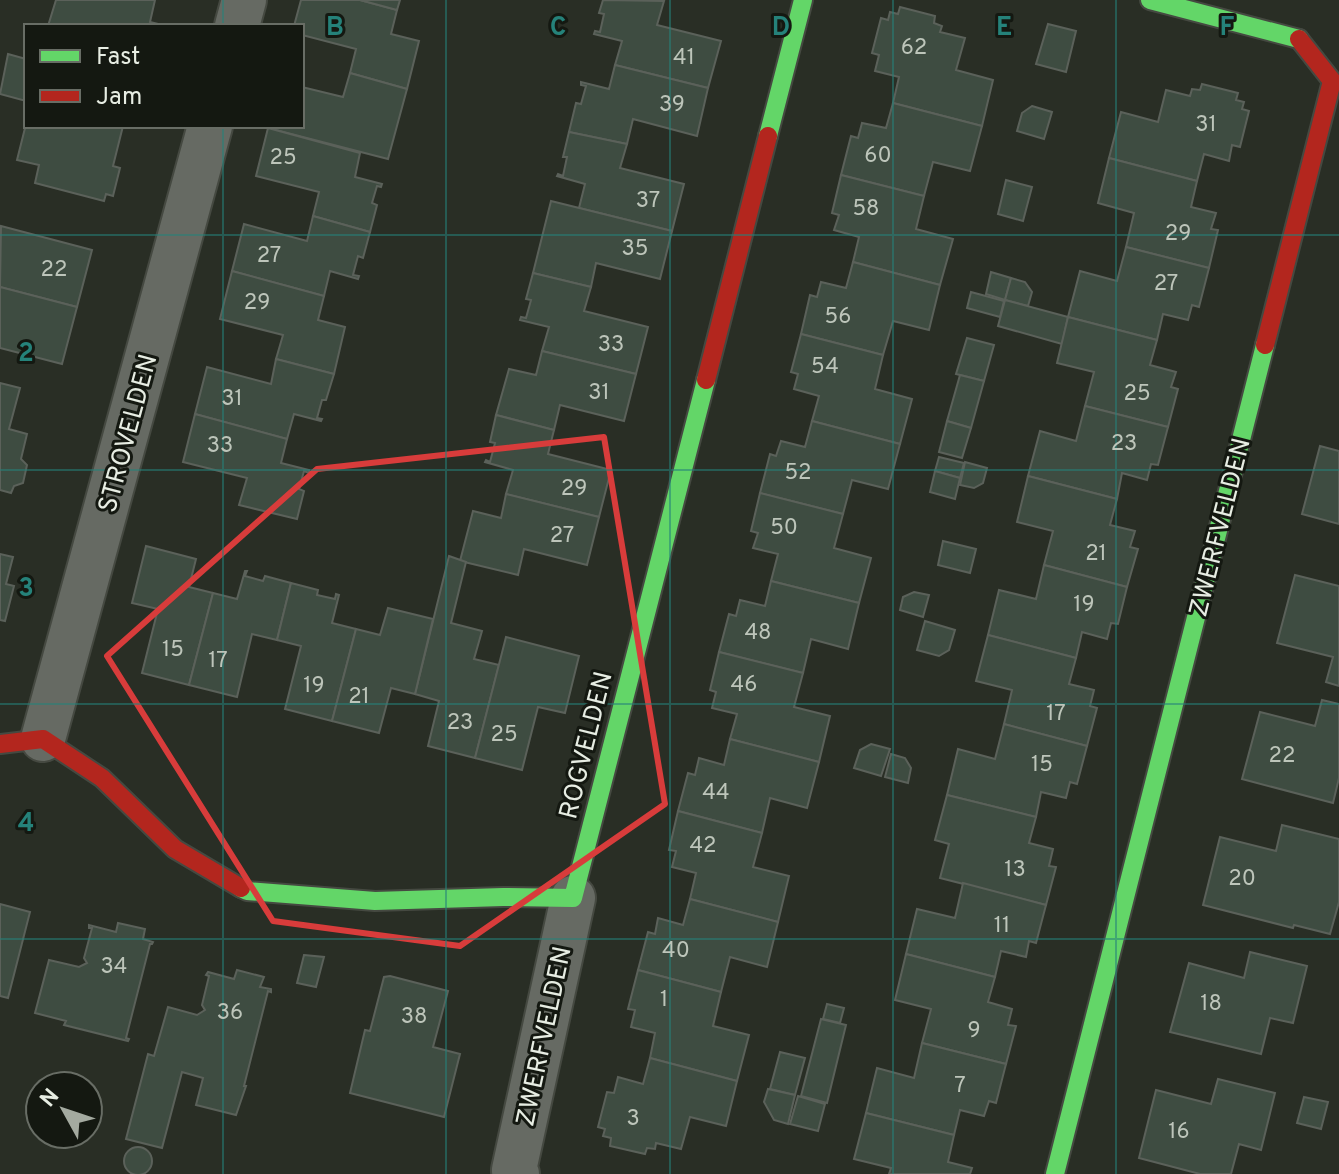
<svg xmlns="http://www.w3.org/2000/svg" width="1339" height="1174" font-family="Overpass,sans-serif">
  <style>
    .building { fill: #3e4c41; stroke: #5b615a; stroke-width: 2 }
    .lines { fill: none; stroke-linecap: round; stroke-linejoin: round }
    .street-casing { stroke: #454941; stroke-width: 48 }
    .fast-casing { stroke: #454941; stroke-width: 22 }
    .jam-casing { stroke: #454941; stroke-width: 22 }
    .street { stroke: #666a63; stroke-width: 44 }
    .fast { stroke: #63d668; stroke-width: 18 }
    .jam { stroke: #b3261e; stroke-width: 18 }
    .marked { fill: none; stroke: #d83c3b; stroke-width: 6; stroke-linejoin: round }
    .grid { fill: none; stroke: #25827a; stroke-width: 2; stroke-opacity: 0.55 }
    .labels { text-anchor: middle; stroke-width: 6; stroke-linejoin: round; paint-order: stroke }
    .number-label { font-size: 22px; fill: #bdc5ba }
    .street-label { font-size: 26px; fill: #e7ede3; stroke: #141811 }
    .grid-label { font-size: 26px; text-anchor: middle; font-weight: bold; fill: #25827a; stroke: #141811; stroke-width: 6; stroke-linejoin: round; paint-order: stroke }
  </style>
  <rect width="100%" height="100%" fill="#292e25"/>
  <!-- building -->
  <g class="building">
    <path d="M 56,0 L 155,0 L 150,22 L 158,24 L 157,26 L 48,26 Z"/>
    <path d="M 301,0 L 360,0 L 397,10 L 391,34 L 419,41 L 407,89 L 350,73 L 356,49 L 302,35 L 302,26 L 294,26 Z"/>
    <path d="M 360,0 L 400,0 L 397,10 Z"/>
    <path d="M 603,0 L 664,1 L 657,25 L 721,41 L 708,88 L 615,65 L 622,41 L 594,34 L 595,31 L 600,32 L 604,14 L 599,13 Z"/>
    <path d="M 900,7 L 935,16 L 934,23 L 942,26 L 940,32 L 965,38 L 956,70 L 993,80 L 982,126 L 893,103 L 899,77 L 875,71 L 879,55 L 872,53 L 881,18 L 888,20 L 890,12 L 898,14 Z"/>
    <path d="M 1048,24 L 1076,31 L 1066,72 L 1036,64 Z"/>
    <path d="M 8,54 L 26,59 L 26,101 L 0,94 Z"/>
    <path d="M 615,65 L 708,88 L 697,136 L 633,119 L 627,144 L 569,132 L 576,103 L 581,104 L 586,86 L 581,85 L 581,82 L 609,89 Z"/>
    <path d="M 350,73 L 407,89 L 388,159 L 268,128 L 269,126 L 302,126 L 302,87 L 343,97 Z"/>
    <path d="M 1202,84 L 1238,93 L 1236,100 L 1244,102 L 1242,109 L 1249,111 L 1240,147 L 1232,145 L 1229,161 L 1204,154 L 1197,181 L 1109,158 L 1121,112 L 1158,122 L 1166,90 L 1190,96 L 1192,89 L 1200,90 Z"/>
    <path d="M 893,103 L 982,126 L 970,171 L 933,162 L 924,196 L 841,175 L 851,136 L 858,138 L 862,123 L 886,128 Z"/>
    <path d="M 1032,106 L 1052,112 L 1044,139 L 1017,131 L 1022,113 Z"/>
    <path d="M 26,124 L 26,126 L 123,126 L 113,166 L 120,168 L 113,196 L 106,194 L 104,201 L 35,183 L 39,165 L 17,160 Z"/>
    <path d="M 268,128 L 360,153 L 355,177 L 382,184 L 381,187 L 377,186 L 372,203 L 377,205 L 370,232 L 313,216 L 319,192 L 256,176 Z"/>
    <path d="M 569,132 L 627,144 L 620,168 L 684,184 L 672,231 L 579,208 L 585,184 L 557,176 L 558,174 L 563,176 L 567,157 L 563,157 Z"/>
    <path d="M 1109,158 L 1197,181 L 1191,207 L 1216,213 L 1211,229 L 1218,230 L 1209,268 L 1126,247 L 1134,213 L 1098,203 Z"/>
    <path d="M 841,175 L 924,196 L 916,229 L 953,239 L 940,285 L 853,262 L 859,237 L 834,230 L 839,215 L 832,213 Z"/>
    <path d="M 1006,180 L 1032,187 L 1023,221 L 998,214 Z"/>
    <path d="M 551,201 L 672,231 L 660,279 L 596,263 L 591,287 L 533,273 Z"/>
    <path d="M 313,216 L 370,232 L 363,258 L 358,256 L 353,275 L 359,276 L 358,279 L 330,271 L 324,296 L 232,271 L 244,224 L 307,241 Z"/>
    <path d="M 1,226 L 92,250 L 77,307 L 0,287 Z"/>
    <path d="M 1126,247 L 1209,268 L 1199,307 L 1192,305 L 1188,320 L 1163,314 L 1157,340 L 1068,317 L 1080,271 L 1117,281 Z"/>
    <path d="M 853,262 L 940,285 L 929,330 L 893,321 L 883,355 L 801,334 L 810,295 L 817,297 L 821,282 L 846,288 Z"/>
    <path d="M 232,271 L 324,296 L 318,320 L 345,327 L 334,374 L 276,359 L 283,335 L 220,319 Z"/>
    <path d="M 991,272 L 1011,278 L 1005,300 L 986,294 Z"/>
    <path d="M 533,273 L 591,287 L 584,311 L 648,327 L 636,374 L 542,351 L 549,327 L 520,320 L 521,317 L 526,318 L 531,300 L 526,299 Z"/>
    <path d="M 1011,278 L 1025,282 L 1032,292 L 1028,306 L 1005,300 Z"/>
    <path d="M 0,287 L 77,307 L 62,364 L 0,348 Z"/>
    <path d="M 971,292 L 1004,301 L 1000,317 L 967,308 Z"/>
    <path d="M 1005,300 L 1068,317 L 1062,344 L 998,326 Z"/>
    <path d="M 1068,317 L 1157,340 L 1150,365 L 1176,372 L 1171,387 L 1178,389 L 1168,427 L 1085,406 L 1094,372 L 1057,363 Z"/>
    <path d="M 801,334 L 883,355 L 875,389 L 912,399 L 900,444 L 812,421 L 819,396 L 794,389 L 798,374 L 791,372 Z"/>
    <path d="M 967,338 L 994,345 L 984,381 L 956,374 Z"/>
    <path d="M 542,351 L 636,374 L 624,421 L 560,405 L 554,430 L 496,415 L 509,369 L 536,375 Z"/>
    <path d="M 276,359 L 334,374 L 326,400 L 322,400 L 317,418 L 322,419 L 321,421 L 294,414 L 287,439 L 195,414 L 207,367 L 271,384 Z"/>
    <path d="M 960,375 L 984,381 L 971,428 L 947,421 Z"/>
    <path d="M 0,383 L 20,388 L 9,429 L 27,434 L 21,459 L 27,465 L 23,483 L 14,486 L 11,493 L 0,490 Z"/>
    <path d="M 1085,406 L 1168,427 L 1158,465 L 1151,464 L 1147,480 L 1122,473 L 1117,499 L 1028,476 L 1040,431 L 1076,441 Z"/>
    <path d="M 195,414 L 287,439 L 281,463 L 309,470 L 309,473 L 304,471 L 299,489 L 304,491 L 297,519 L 239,505 L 247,478 L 183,462 Z"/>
    <path d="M 496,415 L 554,430 L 548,454 L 611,470 L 599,517 L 506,494 L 513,470 L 485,462 L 486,460 L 490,462 L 495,443 L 490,442 Z"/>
    <path d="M 812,421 L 900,444 L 888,489 L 852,480 L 843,514 L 760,493 L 770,454 L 776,456 L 781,441 L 805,447 Z"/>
    <path d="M 947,421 L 971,428 L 962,458 L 939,452 Z"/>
    <path d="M 1320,446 L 1339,451 L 1339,524 L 1302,514 Z"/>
    <path d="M 939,457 L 964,463 L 960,478 L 935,471 Z"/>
    <path d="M 965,462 L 987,468 L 983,483 L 974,488 L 960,485 Z"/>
    <path d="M 935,471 L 960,478 L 955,499 L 930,492 Z"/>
    <path d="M 1028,476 L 1117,499 L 1110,525 L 1135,531 L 1130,547 L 1138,549 L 1127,587 L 1044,565 L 1053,531 L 1017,522 Z"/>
    <path d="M 760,493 L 843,514 L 834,548 L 871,558 L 859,603 L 771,581 L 778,554 L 753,548 L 758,533 L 751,531 Z"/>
    <path d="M 506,494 L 599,517 L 587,565 L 524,549 L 518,575 L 460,561 L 473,511 L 501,518 Z"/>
    <path d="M 943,541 L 976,549 L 970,573 L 938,565 Z"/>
    <path d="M 146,546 L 196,559 L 189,587 L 213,593 L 189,685 L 142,673 L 158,609 L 132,603 Z"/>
    <path d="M 0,554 L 13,557 L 6,584 L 14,586 L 5,621 L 0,620 Z"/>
    <path d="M 449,556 L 466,562 L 451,623 L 482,631 L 474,659 L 499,665 L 475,758 L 428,746 L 439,701 L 415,694 Z"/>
    <path d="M 1044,565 L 1127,587 L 1118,624 L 1111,623 L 1107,639 L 1082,632 L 1076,658 L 988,635 L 999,590 L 1036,599 Z"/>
    <path d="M 245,571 L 247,571 L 245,576 L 263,581 L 265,576 L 291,583 L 277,640 L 252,634 L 237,697 L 189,685 L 213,593 L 237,599 Z"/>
    <path d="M 1295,575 L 1339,586 L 1339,686 L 1326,682 L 1333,657 L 1277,643 Z"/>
    <path d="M 771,581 L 859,603 L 848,649 L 811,639 L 803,673 L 719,652 L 729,614 L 736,616 L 740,600 L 765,606 Z"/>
    <path d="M 291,583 L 318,590 L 317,595 L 335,599 L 336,594 L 339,595 L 332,623 L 356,629 L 332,721 L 285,709 L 301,646 L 277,640 Z"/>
    <path d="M 914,592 L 929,595 L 923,617 L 900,610 L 903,597 Z"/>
    <path d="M 388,608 L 433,619 L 415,694 L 391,688 L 379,733 L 332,721 L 356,629 L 380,635 Z"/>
    <path d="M 925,621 L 955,630 L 949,650 L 939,656 L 917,650 Z"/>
    <path d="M 988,635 L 1076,658 L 1069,684 L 1094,690 L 1090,706 L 1097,708 L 1087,746 L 1004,724 L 1012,690 L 976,681 Z"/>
    <path d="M 506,637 L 579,656 L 565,713 L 538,707 L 522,770 L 475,758 Z"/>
    <path d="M 719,652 L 803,673 L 794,707 L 830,716 L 819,762 L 730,739 L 737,714 L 712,708 L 716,692 L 710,690 Z"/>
    <path d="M 1322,700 L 1339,704 L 1339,778 L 1333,803 L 1242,779 L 1260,712 L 1315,726 Z"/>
    <path d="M 1004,724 L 1087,746 L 1077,784 L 1070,782 L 1066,798 L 1041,792 L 1036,817 L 947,795 L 958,749 L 995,759 Z"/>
    <path d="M 730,739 L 819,762 L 807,808 L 770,798 L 762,833 L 678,811 L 688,773 L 695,775 L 699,758 L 724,765 Z"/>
    <path d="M 871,744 L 890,749 L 881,776 L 854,768 L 860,750 Z"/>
    <path d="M 891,754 L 905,758 L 911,768 L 908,783 L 885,777 Z"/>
    <path d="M 947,795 L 1036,817 L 1029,843 L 1053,849 L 1049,866 L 1056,867 L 1046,905 L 940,878 L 949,844 L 935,840 Z"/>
    <path d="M 678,811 L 762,833 L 753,867 L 789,876 L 778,922 L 690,899 L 696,873 L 672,867 L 676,851 L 669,850 Z"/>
    <path d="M 1282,825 L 1339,839 L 1339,902 L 1330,934 L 1294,925 L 1293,928 L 1203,905 L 1220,837 L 1276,851 Z"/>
    <path d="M 963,883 L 1046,905 L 1036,943 L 1029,941 L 1026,957 L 1001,951 L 995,977 L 906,954 L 917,909 L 955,918 Z"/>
    <path d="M 690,899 L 778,922 L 767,967 L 730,957 L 721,992 L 638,970 L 648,932 L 655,934 L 658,918 L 683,925 Z"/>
    <path d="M 0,904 L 30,912 L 8,998 L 0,996 Z"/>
    <path d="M 118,923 L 145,929 L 143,939 L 153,942 L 152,944 L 150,944 L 126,1038 L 129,1039 L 128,1041 L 64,1025 L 66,1021 L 35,1013 L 49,960 L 79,967 L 87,963 L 84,958 L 92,928 L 89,928 L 89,925 L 116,932 Z"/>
    <path d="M 1250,952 L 1307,966 L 1293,1023 L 1270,1018 L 1261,1054 L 1170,1032 L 1189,963 L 1244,978 Z"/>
    <path d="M 906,954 L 995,977 L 988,1002 L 1012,1009 L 1008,1025 L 1016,1026 L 1006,1064 L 922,1043 L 931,1009 L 895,1000 Z"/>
    <path d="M 304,955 L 324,957 L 316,987 L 297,983 Z"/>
    <path d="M 237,970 L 264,977 L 260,987 L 271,989 L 271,992 L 268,991 L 244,1086 L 246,1086 L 236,1115 L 196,1105 L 203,1078 L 182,1072 L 162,1148 L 126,1139 L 148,1054 L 154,1056 L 168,1007 L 197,1015 L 205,1010 L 202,1005 L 209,976 L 206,975 L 208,972 L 234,979 Z"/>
    <path d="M 638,970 L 721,992 L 713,1026 L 749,1035 L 737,1081 L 650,1058 L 655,1033 L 631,1027 L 635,1010 L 628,1009 Z"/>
    <path d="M 390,976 L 448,991 L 433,1047 L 460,1054 L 444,1117 L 350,1093 L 365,1030 L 370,1031 L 384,977 Z"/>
    <path d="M 827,1004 L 844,1008 L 840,1023 L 823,1019 Z"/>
    <path d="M 821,1019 L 846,1025 L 827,1103 L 801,1096 Z"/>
    <path d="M 922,1043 L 1006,1064 L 996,1103 L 989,1101 L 984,1116 L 960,1110 L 954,1135 L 866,1113 L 877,1068 L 914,1078 Z"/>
    <path d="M 780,1052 L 805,1058 L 795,1095 L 770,1089 Z"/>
    <path d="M 650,1058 L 737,1081 L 726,1126 L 690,1117 L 681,1149 L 656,1143 L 655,1149 L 647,1148 L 645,1154 L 610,1146 L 611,1138 L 603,1136 L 605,1129 L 598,1127 L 607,1092 L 614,1093 L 618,1077 L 643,1084 Z"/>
    <path d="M 1218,1079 L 1275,1093 L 1261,1150 L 1239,1144 L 1231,1174 L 1200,1174 L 1139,1158 L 1156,1090 L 1211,1104 Z"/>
    <path d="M 768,1089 L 795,1095 L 788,1124 L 774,1120 L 764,1102 Z"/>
    <path d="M 798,1096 L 825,1104 L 818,1131 L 790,1124 Z"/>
    <path d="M 1304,1097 L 1328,1102 L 1321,1129 L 1297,1123 Z"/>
    <path d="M 866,1113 L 954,1135 L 948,1162 L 972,1168 L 970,1174 L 889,1174 L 891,1168 L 854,1159 Z"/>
    <circle cx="138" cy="1161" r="14"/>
  </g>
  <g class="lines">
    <!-- street casing -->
    <g class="street-casing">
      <g id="street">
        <path d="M 237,26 L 244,0"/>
        <path d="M 43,739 L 210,126"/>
        <path d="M 517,1174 L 514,1170 L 573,898"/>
      </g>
    </g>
    <!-- fast casing -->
    <g class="fast-casing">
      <g id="fast">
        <path d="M 1150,0 L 1299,39"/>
        <path d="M 768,136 L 803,0"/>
        <path d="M 241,888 L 247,891 L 375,901 L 503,897 L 573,898 L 706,380"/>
        <path d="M 1055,1174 L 1265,345"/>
      </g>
    </g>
    <!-- jam casing -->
    <g class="jam-casing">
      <g id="jam">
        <path d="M 1265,345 L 1332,81 L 1299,39"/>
        <path d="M 706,380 L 768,136"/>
        <path d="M 0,744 L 43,739 L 102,778 L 175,849 L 241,888"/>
      </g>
    </g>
    <!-- street -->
    <use href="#street" class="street"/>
    <!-- fast -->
    <use href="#fast" class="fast"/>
    <!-- jam -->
    <use href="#jam" class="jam"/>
  </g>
  <!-- marked area -->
  <path class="marked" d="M 604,437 L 665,804 L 460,946 L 273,921 L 107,656 L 317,469 Z"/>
  <!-- grid -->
  <path class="grid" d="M 223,0 L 223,26M 446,0 L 446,1174M 670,0 L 670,1174M 893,0 L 893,1174M 1116,0 L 1116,1174M 223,126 L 223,1174M 0,235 L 1339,235M 0,470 L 1339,470M 0,704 L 1339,704M 0,939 L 1339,939"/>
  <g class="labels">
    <!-- number labels -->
    <g class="number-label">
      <text x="914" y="54">62</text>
      <text x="684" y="64">41</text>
      <text x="672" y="111">39</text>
      <text x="1206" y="131">31</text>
      <text x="878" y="162">60</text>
      <text x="283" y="164">25</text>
      <text x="648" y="207">37</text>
      <text x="866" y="215">58</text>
      <text x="1178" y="240">29</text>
      <text x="635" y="255">35</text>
      <text x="269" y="262">27</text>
      <text x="54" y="276">22</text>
      <text x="1166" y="290">27</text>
      <text x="257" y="309">29</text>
      <text x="838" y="323">56</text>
      <text x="611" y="351">33</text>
      <text x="825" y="373">54</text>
      <text x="599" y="399">31</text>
      <text x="1137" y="400">25</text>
      <text x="232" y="405">31</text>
      <text x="1124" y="450">23</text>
      <text x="220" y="452">33</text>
      <text x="798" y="479">52</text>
      <text x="574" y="495">29</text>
      <text x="784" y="534">50</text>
      <text x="562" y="542">27</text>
      <text x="1096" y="560">21</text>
      <text x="1084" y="611">19</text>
      <text x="758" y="639">48</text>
      <text x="173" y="656">15</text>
      <text x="218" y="667">17</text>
      <text x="744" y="691">46</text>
      <text x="314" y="692">19</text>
      <text x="359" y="703">21</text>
      <text x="1056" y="720">17</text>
      <text x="460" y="729">23</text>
      <text x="504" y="741">25</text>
      <text x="1282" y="762">22</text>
      <text x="1042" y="771">15</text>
      <text x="716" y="799">44</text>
      <text x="703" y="852">42</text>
      <text x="1015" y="876">13</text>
      <text x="1242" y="885">20</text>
      <text x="1002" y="932">11</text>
      <text x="676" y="957">40</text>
      <text x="114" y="973">34</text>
      <text x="664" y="1006">1</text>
      <text x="1211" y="1010">18</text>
      <text x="230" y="1019">36</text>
      <text x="414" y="1023">38</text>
      <text x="974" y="1037">9</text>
      <text x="960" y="1092">7</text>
      <text x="633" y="1125">3</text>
      <text x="1179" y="1138">16</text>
    </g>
    <!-- street labels -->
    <g class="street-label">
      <text transform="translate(127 433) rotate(-75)" y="9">STROVELDEN</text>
      <text transform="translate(1219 527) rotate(-76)" y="9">ZWERFVELDEN</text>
      <text transform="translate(585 745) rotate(-76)" y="9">ROGVELDEN</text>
      <text transform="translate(543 1036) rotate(-78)" y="9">ZWERFVELDEN</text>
    </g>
  </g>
  <g class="grid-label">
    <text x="335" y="35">B</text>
    <text x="558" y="35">C</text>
    <text x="781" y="35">D</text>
    <text x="1004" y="35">E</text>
    <text x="1227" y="35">F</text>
    <text x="26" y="361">2</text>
    <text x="26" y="596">3</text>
    <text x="26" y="831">4</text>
  </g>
  <!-- legend -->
  <rect x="24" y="24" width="280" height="104" fill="#141811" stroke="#686d65" stroke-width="2"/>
  <rect x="40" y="50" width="40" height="12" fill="#63d668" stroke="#686d65" stroke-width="2"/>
  <text x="96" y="64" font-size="24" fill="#e7ede3">Fast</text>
  <rect x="40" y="90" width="40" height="12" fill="#b3261e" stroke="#686d65" stroke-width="2"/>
  <text x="96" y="104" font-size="24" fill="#e7ede3">Jam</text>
  <!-- north arrow -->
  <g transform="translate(64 1110) rotate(310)"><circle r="38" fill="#141811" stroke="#686d65" stroke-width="2"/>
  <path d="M0-6L14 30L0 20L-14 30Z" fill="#a4aaa0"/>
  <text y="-12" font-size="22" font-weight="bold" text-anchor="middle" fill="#e7ede3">N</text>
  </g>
</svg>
